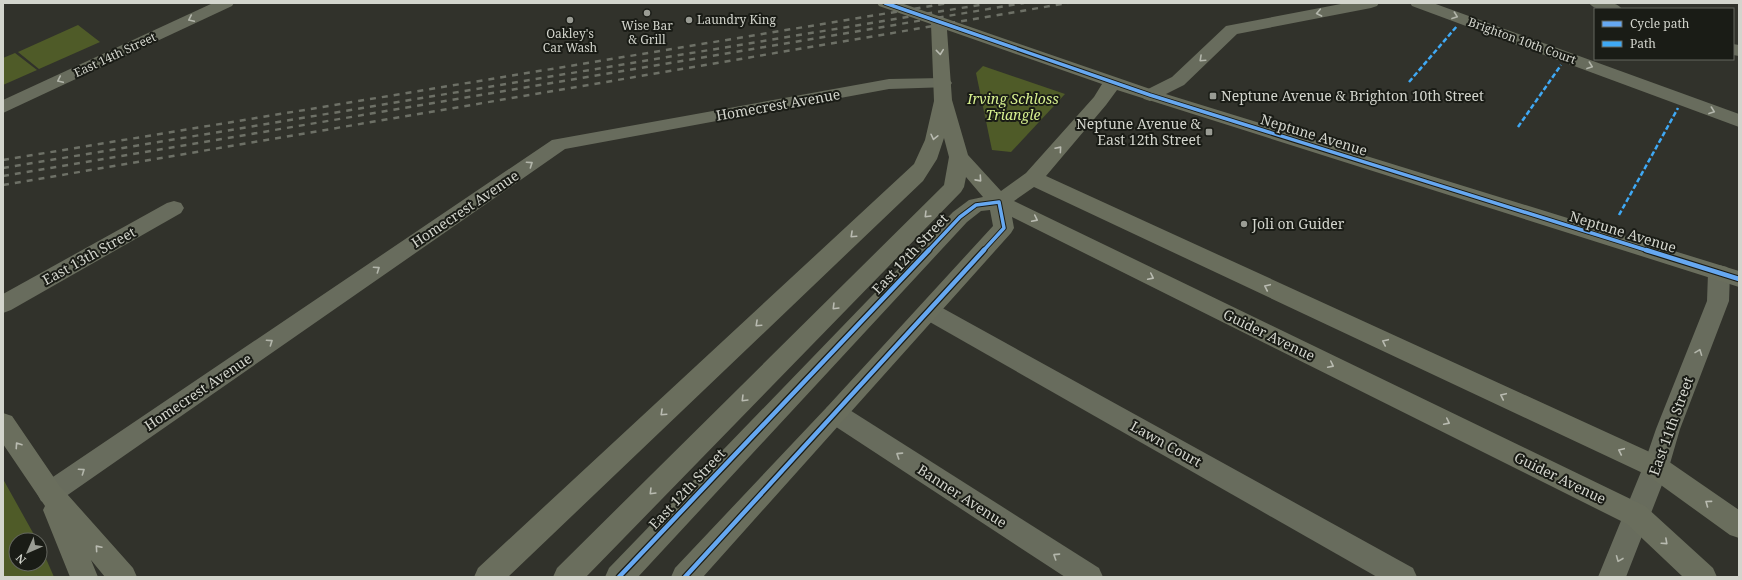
<svg xmlns="http://www.w3.org/2000/svg" width="1742" height="580" font-family="'Noto Serif',serif">
  <style>
    .green { fill: #4f5b28 }
    .lines { fill: none; stroke-linecap: round; stroke-linejoin: round }
    .street { fill: #686c5d; fill-rule: evenodd }
    .secondary { fill: #6a6e5d; fill-rule: evenodd }
    .rail { stroke: #6d7066; stroke-width: 2.5; stroke-dasharray: 6 6; stroke-linecap: butt }
    .quiet { stroke: #3fa9f5; stroke-width: 2.5; stroke-dasharray: 5 2.5; stroke-linecap: butt }
    .cycleway-far1-casing { stroke: #1a1c16; stroke-width: 5.5 }
    .cycleway-casing { stroke: #1a1c16; stroke-width: 7 }
    .cycleway-far1 { stroke: #66a8f1; stroke-width: 3.5 }
    .cycleway { stroke: #66a8f1; stroke-width: 4.5 }
    .oneway { stroke: #b3b6ab }
    .oneway2 { stroke: #b9bbb1 }
    .poi-dot { fill: #9a9c94; stroke: #1a1c16; stroke-width: 1.5 }
    .labels { text-anchor: middle; stroke-width: 4; stroke-linejoin: round; paint-order: stroke }
    .far-poi-label { font-size: 12px; fill: #d3d5cd; stroke: #1a1c16 }
    .far-street-label { font-size: 12px; fill: #d3d5cd; stroke: #1a1c16 }
    .poi-label { font-size: 14px; fill: #d3d5cd; stroke: #1a1c16; text-anchor: start }
    .park-label { font-size: 14px; font-style: italic; fill: #d7f08f; stroke: #1a1c16 }
    .street-label { font-size: 14px; fill: #d3d5cd; stroke: #1a1c16 }
  </style>
  <rect width="100%" height="100%" fill="#31322b"/>
  <!-- green -->
  <g class="green">
    <path d="M 78,25 L 100,42 L 39,69 L 18,52 Z"/>
    <path d="M 15,53 L 37,70 L 3,85 L 3,58 Z"/>
    <path d="M 983,66 L 1065,94 L 1011,152 L 992,150 L 976,73 Z"/>
    <path d="M 3,479 L 37,540 L 16,540 L 16,564 L 40,564 L 40,545 L 54,577 L 3,577 Z"/>
  </g>
  <g class="lines">
    <!-- street -->
    <g class="street">
      <path d="M 213,3 L 234,3 L 232,6 L 3,113 L 3,100 Z"/>
      <path d="M 1346,3 L 1379,3 L 1377,6 L 1371,8 L 1237,34 L 1184,85 L 1156,99 L 1150,101 L 1144,99 L 1141,95 L 1144,91 L 1172,77 L 1226,26 Z"/>
      <path d="M 1410,3 L 1433,3 L 1739,114 L 1739,127 L 1412,6 Z"/>
      <path d="M 1589,3 C 1599,3 1616,0 1622,9 C 1612,9 1595,12 1589,3 Z"/>
      <path d="M 1733,44 L 1739,45 L 1739,56 L 1733,55 Z"/>
      <path d="M 943,78 L 949,79 L 952,83 L 949,87 L 889,89 L 565,149 L 59,501 L 50,505 L 41,501 L 37,493 L 41,485 L 552,140 L 889,79 Z"/>
      <path d="M 174,201 L 181,203 L 184,208 L 181,213 L 11,310 L 3,313 L 3,294 L 167,203 Z"/>
      <path d="M 1719,265 L 1727,267 L 1730,273 L 1729,301 L 1680,429 L 1669,467 L 1626,577 L 1598,577 L 1643,467 L 1656,429 L 1707,301 L 1708,273 L 1711,267 Z"/>
      <path d="M 929,302 L 937,305 L 1413,568 L 1417,577 L 1377,577 L 921,317 L 918,311 L 921,305 Z"/>
      <path d="M 836,404 L 845,407 L 1099,568 L 1103,577 L 1065,577 L 827,421 L 824,414 L 827,407 Z"/>
    </g>
    <!-- secondary -->
    <g class="secondary">
      <path d="M 877,3 L 901,3 L 1156,91 L 1739,271 L 1739,287 L 1117,90 L 1106,105 L 1046,176 L 1665,459 L 1739,510 L 1739,538 L 1730,535 L 1647,475 L 1034,187 L 1014,201 L 1645,506 L 1713,568 L 1717,577 L 1683,577 L 1627,524 L 1012,217 L 1014,228 L 1011,233 L 703,577 L 671,577 L 675,568 L 827,407 L 993,226 L 990,210 L 981,211 L 967,222 L 638,577 L 605,577 L 609,568 L 953,212 L 969,200 L 983,197 L 966,177 L 964,187 L 961,192 L 586,577 L 553,577 L 557,568 L 944,185 L 949,157 L 944,138 L 937,159 L 923,181 L 508,577 L 474,577 L 478,568 L 914,164 L 925,140 L 934,101 L 931,24 L 879,6 ZM 947,30 L 1102,84 L 1094,97 L 1026,173 L 1001,191 L 968,155 L 952,100 Z"/>
      <path d="M 3,413 L 12,416 L 59,485 L 133,568 L 137,577 L 105,577 L 91,560 L 98,577 L 70,577 L 43,510 L 45,506 L 3,444 Z"/>
    </g>
    <!-- rail -->
    <g class="rail">
      <path d="M 3,160 L 949,3"/>
      <path d="M 3,168 L 985,4"/>
      <path d="M 3,176 L 1024,3"/>
      <path d="M 3,185 L 1068,3"/>
    </g>
    <!-- quiet -->
    <g class="quiet">
      <path d="M 1409,82 L 1457,26"/>
      <path d="M 1518,127 L 1561,65"/>
      <path d="M 1619,215 L 1678,108"/>
    </g>
    <!-- cycleway-far1 casing -->
    <g class="cycleway-far1-casing">
      <g id="cycleway-far1">
        <path d="M 885,3 L 1150,95 L 1649,251"/>
        <path d="M 928,251 L 960,217 L 976,205 L 999,202 L 1004,228 L 983,251"/>
      </g>
    </g>
    <!-- cycleway casing -->
    <g class="cycleway-casing">
      <g id="cycleway">
        <path d="M 1646,250 L 1739,279"/>
        <path d="M 619,577 L 929,250"/>
        <path d="M 685,577 L 984,250"/>
      </g>
    </g>
    <!-- cycleway-far1 -->
    <use href="#cycleway-far1" class="cycleway-far1"/>
    <!-- cycleway -->
    <use href="#cycleway" class="cycleway"/>
  </g>
  <!-- one-way arrows -->
  <defs><path id="oneway-chevron" d="M-2-3.5L2.5 0L-2 3.5" fill="none" stroke-width="1.6" stroke-linecap="round" stroke-linejoin="round"/></defs>
  <g class="oneway">
    <use href="#oneway-chevron" transform="translate(1319 13) rotate(169)"/>
    <use href="#oneway-chevron" transform="translate(1455 16) rotate(20)"/>
    <use href="#oneway-chevron" transform="translate(191 19) rotate(155)"/>
    <use href="#oneway-chevron" transform="translate(1202 59) rotate(137)"/>
    <use href="#oneway-chevron" transform="translate(1590 66) rotate(20)"/>
    <use href="#oneway-chevron" transform="translate(60 80) rotate(155)"/>
    <use href="#oneway-chevron" transform="translate(1712 111) rotate(20)"/>
    <use href="#oneway-chevron" transform="translate(530 164) rotate(-34)"/>
    <use href="#oneway-chevron" transform="translate(377 269) rotate(-34)"/>
    <use href="#oneway-chevron" transform="translate(270 342) rotate(-34)"/>
    <use href="#oneway-chevron" transform="translate(1699 352) rotate(-69)"/>
    <use href="#oneway-chevron" transform="translate(899 455) rotate(-147)"/>
    <use href="#oneway-chevron" transform="translate(82 471) rotate(-34)"/>
    <use href="#oneway-chevron" transform="translate(1056 556) rotate(-147)"/>
    <use href="#oneway-chevron" transform="translate(1619 559) rotate(112)"/>
  </g>
  <g class="oneway2">
    <use href="#oneway-chevron" transform="translate(940 52) rotate(84)"/>
    <use href="#oneway-chevron" transform="translate(934 137) rotate(103)"/>
    <use href="#oneway-chevron" transform="translate(1059 149) rotate(-49)"/>
    <use href="#oneway-chevron" transform="translate(979 179) rotate(48)"/>
    <use href="#oneway-chevron" transform="translate(927 215) rotate(135)"/>
    <use href="#oneway-chevron" transform="translate(1035 219) rotate(26)"/>
    <use href="#oneway-chevron" transform="translate(853 235) rotate(137)"/>
    <use href="#oneway-chevron" transform="translate(1151 277) rotate(26)"/>
    <use href="#oneway-chevron" transform="translate(1267 287) rotate(-155)"/>
    <use href="#oneway-chevron" transform="translate(835 307) rotate(135)"/>
    <use href="#oneway-chevron" transform="translate(758 324) rotate(137)"/>
    <use href="#oneway-chevron" transform="translate(1385 342) rotate(-155)"/>
    <use href="#oneway-chevron" transform="translate(1331 365) rotate(26)"/>
    <use href="#oneway-chevron" transform="translate(1503 396) rotate(-155)"/>
    <use href="#oneway-chevron" transform="translate(744 399) rotate(135)"/>
    <use href="#oneway-chevron" transform="translate(663 413) rotate(137)"/>
    <use href="#oneway-chevron" transform="translate(1447 422) rotate(26)"/>
    <use href="#oneway-chevron" transform="translate(18 445) rotate(-124)"/>
    <use href="#oneway-chevron" transform="translate(1621 451) rotate(-155)"/>
    <use href="#oneway-chevron" transform="translate(652 492) rotate(135)"/>
    <use href="#oneway-chevron" transform="translate(1708 503) rotate(-144)"/>
    <use href="#oneway-chevron" transform="translate(1665 542) rotate(42)"/>
    <use href="#oneway-chevron" transform="translate(98 548) rotate(-131)"/>
  </g>
  <!-- markers -->
  <g class="poi-dot">
    <circle cx="647" cy="13" r="4"/>
    <circle cx="570" cy="20" r="4"/>
    <circle cx="689" cy="20" r="4"/>
    <rect x="1209" y="92" width="8" height="8" rx="2"/>
    <rect x="1205" y="128" width="8" height="8" rx="2"/>
    <circle cx="1244" cy="224" r="4"/>
  </g>
  <g class="labels">
    <!-- far-poi labels -->
    <g class="far-poi-label">
      <text x="697" y="24" text-anchor="start">Laundry King</text>
      <text x="647" y="30">Wise Bar<tspan x="647" dy="14">&amp; Grill</tspan></text>
      <text x="570" y="38">Oakley's<tspan x="570" dy="14">Car Wash</tspan></text>
    </g>
    <!-- far-street labels -->
    <g class="far-street-label">
      <text transform="translate(1522 41) rotate(20)" y="4">Brighton 10th Court</text>
      <text transform="translate(115 55) rotate(-25)" y="4">East 14th Street</text>
    </g>
    <!-- poi labels -->
    <g class="poi-label">
      <text x="1221" y="101">Neptune Avenue &amp; Brighton 10th Street</text>
      <text x="1201" y="129" text-anchor="end">Neptune Avenue &amp;<tspan x="1201" dy="16">East 12th Street</tspan></text>
      <text x="1252" y="229">Joli on Guider</text>
    </g>
    <!-- park labels -->
    <g class="park-label">
      <text x="1013" y="104">Irving Schloss<tspan x="1013" dy="16">Triangle</tspan></text>
    </g>
    <!-- street labels -->
    <g class="street-label">
      <text transform="translate(778 105) rotate(-10)" y="5">Homecrest Avenue</text>
      <text transform="translate(1314 135) rotate(17)" y="5">Neptune Avenue</text>
      <text transform="translate(465 209) rotate(-34)" y="5">Homecrest Avenue</text>
      <text transform="translate(1623 232) rotate(17)" y="5">Neptune Avenue</text>
      <text transform="translate(910 254) rotate(-47)" y="5">East 12th Street</text>
      <text transform="translate(89 256) rotate(-29)" y="5">East 13th Street</text>
      <text transform="translate(1269 335) rotate(26)" y="5">Guider Avenue</text>
      <text transform="translate(198 392) rotate(-34)" y="5">Homecrest Avenue</text>
      <text transform="translate(1671 426) rotate(-70)" y="5">East 11th Street</text>
      <text transform="translate(1166 444) rotate(29)" y="5">Lawn Court</text>
      <text transform="translate(1560 478) rotate(26)" y="5">Guider Avenue</text>
      <text transform="translate(687 489) rotate(-47)" y="5">East 12th Street</text>
      <text transform="translate(962 496) rotate(33)" y="5">Banner Avenue</text>
    </g>
  </g>
  <!-- border -->
  <rect width="1742" height="580" fill="none" stroke="#d3d5cd" stroke-width="8"/>
  <!-- legend -->
  <rect x="1594" y="8" width="140" height="52" fill="#1a1c16" stroke="#64665f"/>
  <rect x="1602" y="21" width="20" height="6" fill="#66a8f1" stroke="#64665f"/>
  <text x="1630" y="28" font-size="12" fill="#d3d5cd">Cycle path</text>
  <rect x="1602" y="41" width="20" height="6" fill="#3fa9f5" stroke="#64665f"/>
  <text x="1630" y="48" font-size="12" fill="#d3d5cd">Path</text>
  <!-- north arrow -->
  <g transform="translate(28 552) rotate(225)"><circle r="19" fill="#1a1c16" stroke="#64665f"/>
  <path d="M0-3L7 15L0 10L-7 15Z" fill="#9a9c94"/>
  <text y="-6" font-size="11" font-weight="bold" text-anchor="middle" fill="#d3d5cd">N</text>
  </g>
</svg>
